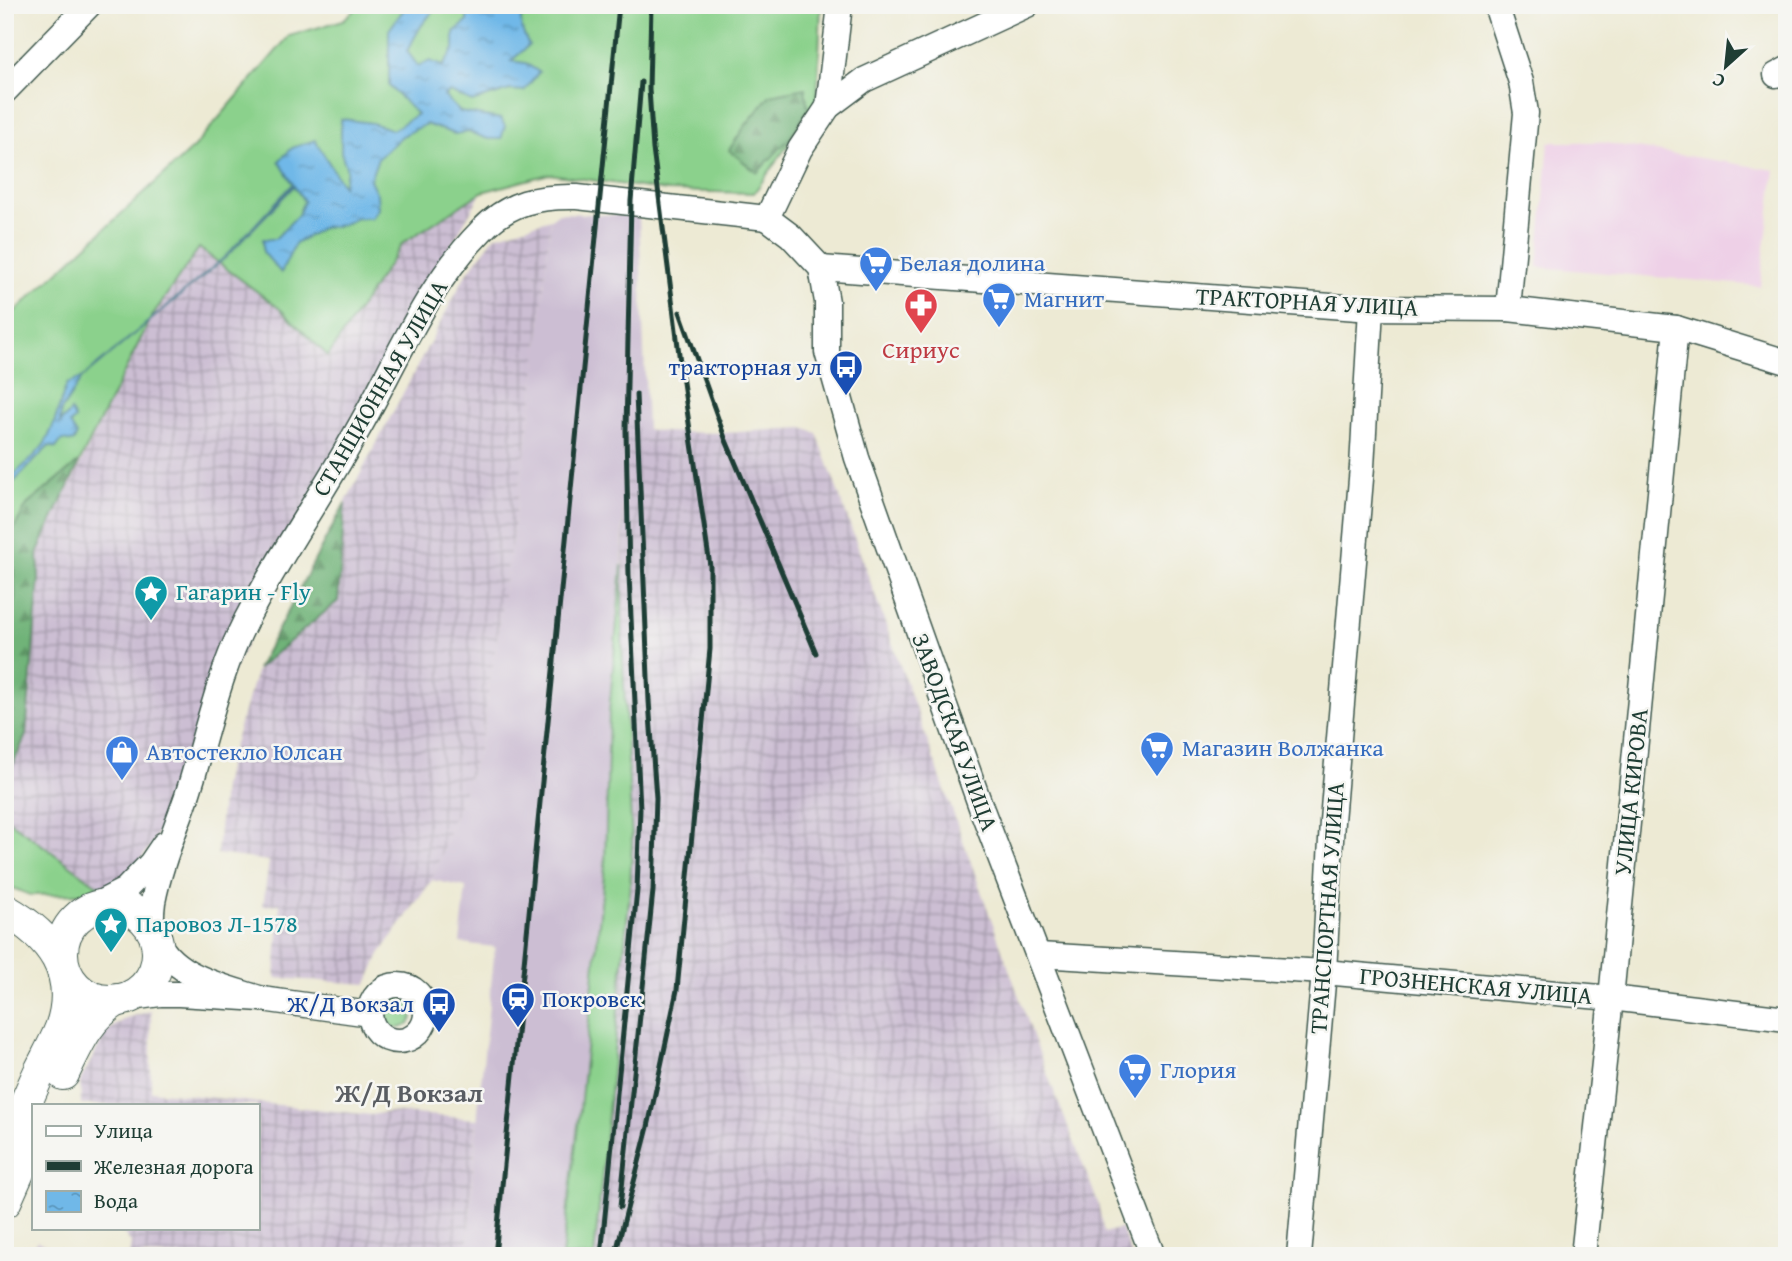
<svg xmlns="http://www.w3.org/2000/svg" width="1792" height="1261" font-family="'Gentium Book Plus',serif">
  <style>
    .built { fill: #eed0e7 }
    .industrial { fill: url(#industrial-grid) }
    .railway { fill: #ccbed3 }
    .grass { fill: #8bd18c; stroke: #558760; stroke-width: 2 }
    .forest { fill: url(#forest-firs); stroke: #487856; stroke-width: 2 }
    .water { fill: url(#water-ripples); stroke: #487a8e; stroke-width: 2 }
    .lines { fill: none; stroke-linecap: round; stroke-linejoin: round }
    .minor-casing { stroke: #3e574c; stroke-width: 27 }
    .major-casing { stroke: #3e574c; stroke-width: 34 }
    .minor { stroke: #fff; stroke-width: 24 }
    .major { stroke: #fff; stroke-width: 32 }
    .rail { stroke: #1f3d34; stroke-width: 5 }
    .labels { text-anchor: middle; stroke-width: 5; stroke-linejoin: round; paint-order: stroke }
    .shop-label { font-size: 24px; fill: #366cbe; stroke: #f6f6f2; text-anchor: start }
    .street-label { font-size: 24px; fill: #1f3d34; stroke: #f6f6f2 }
    .health-label { font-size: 24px; fill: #be3a42; stroke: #f6f6f2 }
    .transit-label { font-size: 24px; fill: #164399; stroke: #f6f6f2; text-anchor: end }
    .culture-label { font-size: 24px; fill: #0d838f; stroke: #f6f6f2; text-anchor: start }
    .neighbourhood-label { font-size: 26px; font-weight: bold; fill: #595d62; stroke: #f6f6f2 }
  </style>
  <defs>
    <pattern id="industrial-grid" width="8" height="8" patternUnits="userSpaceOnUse" patternTransform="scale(1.75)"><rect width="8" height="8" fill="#ccbed3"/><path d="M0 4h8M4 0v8" fill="none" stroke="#a59cac"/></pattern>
    <pattern id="forest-firs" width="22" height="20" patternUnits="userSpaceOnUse" patternTransform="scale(1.75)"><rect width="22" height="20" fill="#70b378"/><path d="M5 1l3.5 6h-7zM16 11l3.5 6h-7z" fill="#5b9363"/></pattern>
    <pattern id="water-ripples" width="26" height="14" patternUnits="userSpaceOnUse" patternTransform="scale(1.75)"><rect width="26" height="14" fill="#70b8e8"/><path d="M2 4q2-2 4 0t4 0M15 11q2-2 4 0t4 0" fill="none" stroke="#5b97bd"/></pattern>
  </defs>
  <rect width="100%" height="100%" fill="#f6f6f2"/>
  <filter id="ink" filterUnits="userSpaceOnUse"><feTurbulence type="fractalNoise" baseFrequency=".0143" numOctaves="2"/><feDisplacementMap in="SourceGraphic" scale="14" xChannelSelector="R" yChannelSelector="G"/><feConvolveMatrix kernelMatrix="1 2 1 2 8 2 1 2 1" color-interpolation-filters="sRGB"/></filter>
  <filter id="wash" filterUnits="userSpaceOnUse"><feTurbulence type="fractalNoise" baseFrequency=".00686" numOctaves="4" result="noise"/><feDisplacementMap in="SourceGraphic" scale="28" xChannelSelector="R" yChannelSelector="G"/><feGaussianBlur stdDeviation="1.57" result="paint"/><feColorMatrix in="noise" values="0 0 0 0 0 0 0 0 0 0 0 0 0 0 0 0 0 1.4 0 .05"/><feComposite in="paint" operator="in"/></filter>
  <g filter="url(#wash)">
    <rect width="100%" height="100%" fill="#edead4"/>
    <!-- built -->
    <path class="built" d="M 1549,142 L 1599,142 L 1775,170 L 1760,286 L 1538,267 Z"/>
    <!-- industrial -->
    <g class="industrial">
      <path d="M 482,192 L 360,402 L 152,844 L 131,872 L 104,890 L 5,818 L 5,783 L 26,735 L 39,578 L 38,551 L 152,316 L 199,248 L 280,309 L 328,355 L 403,243 Z"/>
      <path d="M 551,219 L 532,407 L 481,743 L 432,880 L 380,954 L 367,984 L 275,978 L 280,904 L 263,906 L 269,861 L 217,854 L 223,787 L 228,763 L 257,669 L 338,601 L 345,503 L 465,276 L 495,236 Z"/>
      <path d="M 624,425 L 664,432 L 724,433 L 803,428 L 817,433 L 1041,1058 L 1098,1203 L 1104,1233 L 1121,1228 L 1132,1256 L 595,1256 L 630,889 L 632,842 L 622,645 Z"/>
      <path d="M 151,1011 L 151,1091 L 371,1115 L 389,1112 L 477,1119 L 467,1256 L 129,1256 L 131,1242 L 117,1228 L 257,1228 L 257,1105 L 81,1105 L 80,1081 L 107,1031 L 126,1018 Z"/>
      <path d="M 37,1241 L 70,1256 L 26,1256 Z"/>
    </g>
    <!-- railway -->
    <path class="railway" d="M 559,213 L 639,216 L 647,429 L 624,426 L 622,565 L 609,713 L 605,865 L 580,1109 L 562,1256 L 467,1256 L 478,1111 L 495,947 L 460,943 L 466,887 L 432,880 L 481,743 L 532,407 L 551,219 Z"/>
    <!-- grass -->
    <g class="grass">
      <path d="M 360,5 L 821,5 L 817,104 L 754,193 L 668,191 L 549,174 L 482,192 L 403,243 L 328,356 L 280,309 L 199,248 L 152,316 L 80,461 L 27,505 L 11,534 L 15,597 L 5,640 L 5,340 L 12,314 L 194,147 L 289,36 L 343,20 Z"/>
      <path d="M 622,565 L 622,645 L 632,842 L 630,889 L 594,1256 L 562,1256 L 580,1109 L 605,865 L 609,713 Z"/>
      <path d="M 5,818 L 104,890 L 89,894 L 30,895 L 5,885 Z"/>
      <circle cx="398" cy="1013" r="15"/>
    </g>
    <!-- forest -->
    <g class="forest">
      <path d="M 805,88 L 808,109 L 790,138 L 757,173 L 729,150 L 745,126 L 770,95 Z"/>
      <path d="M 80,461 L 38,551 L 39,578 L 26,735 L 5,783 L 5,640 L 15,597 L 11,534 L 27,505 Z"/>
      <path d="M 345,503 L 338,601 L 257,669 Z"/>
    </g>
    <!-- water -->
    <path class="water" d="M 407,5 L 438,5 L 421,26 L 407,51 L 418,66 L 430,61 L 443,66 L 454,49 L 454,32 L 467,22 L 467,5 L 527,5 C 516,17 522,33 529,45 L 511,61 L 525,63 L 539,72 L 524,91 L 510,90 L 472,102 L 450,92 L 444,96 L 460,112 L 501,119 L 505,126 L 501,139 L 488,139 L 469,132 L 455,134 L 426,124 L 402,136 L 378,158 L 370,180 L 377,194 L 378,209 L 371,218 L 357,218 L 342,225 L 322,228 L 295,244 L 281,273 L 263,252 L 263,239 L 275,239 L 298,215 L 304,201 L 294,186 L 226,257 L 82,378 L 61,411 L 60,423 L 71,411 L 75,419 L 70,424 L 77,435 L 73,442 L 62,440 L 56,448 L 49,446 L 5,491 L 5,484 C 16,471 37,456 45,443 C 56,425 59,404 67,384 L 82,378 L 226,256 L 293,184 L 279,161 L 292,148 L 315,140 L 343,186 L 347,170 L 341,152 L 341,119 L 372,123 L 393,130 L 417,114 L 389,86 L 389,30 Z"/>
  </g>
  <g filter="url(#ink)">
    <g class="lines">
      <!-- minor casing -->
      <g class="minor-casing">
        <g id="minor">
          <path d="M 1496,5 L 1521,82 L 1526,113 L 1508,309"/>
          <path d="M 1776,75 L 1787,69"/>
          <path d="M 5,91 L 89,5"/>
          <path d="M 828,107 L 840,5"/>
          <path d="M 767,218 L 791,236 L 821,268 L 827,302 L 827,352 L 857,458 L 982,810 L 1153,1256"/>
          <path d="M 767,218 L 800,149 L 828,107 L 864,80 L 1027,5"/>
          <path d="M 821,268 L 1358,308 L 1508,309 L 1676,328 L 1787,362"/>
          <path d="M 90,908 L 125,890 L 151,863 L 164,844"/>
          <path d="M 1039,955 L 1324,972 L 1611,998 L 1787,1019"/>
          <circle cx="398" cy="1013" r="28"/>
          <path d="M 262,999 C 224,986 169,977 154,933 C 151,925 152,910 153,902 C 160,865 175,831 187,796 C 206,737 218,675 246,620 C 279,556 321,496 356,433 C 396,364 424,289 481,231 C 508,202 539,196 577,197 L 767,218"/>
          <path d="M 117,1000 L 160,994 L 179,994 L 262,999 L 370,1014"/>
          <path d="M 1299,1256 L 1324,972 L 1332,821 L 1362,467 L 1371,308"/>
          <path d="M 1583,1256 L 1611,998 L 1676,328"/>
        </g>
      </g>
      <!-- major casing -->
      <g class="major-casing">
        <g id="major">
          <circle cx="110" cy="953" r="48"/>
          <path d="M 5,910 C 51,936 80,973 61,1028 C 55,1043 47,1057 40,1071 C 28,1097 17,1124 5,1150"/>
          <path d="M 63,1074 C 78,1043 87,1019 117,1000"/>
          <path d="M 5,1202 L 33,1139"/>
        </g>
      </g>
      <!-- minor -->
      <use href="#minor" class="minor"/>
      <!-- major -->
      <use href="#major" class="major"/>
      <!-- rail -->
      <g class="rail">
        <path d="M 680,312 L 725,438 L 816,653"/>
        <path d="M 620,1207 L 653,891 L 656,798 L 649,701 L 636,394"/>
        <path d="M 495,1256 L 619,5"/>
        <path d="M 601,1256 L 637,890 L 640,809 L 629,575 L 626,430 L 631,201 L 641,82"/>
        <path d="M 615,1256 L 648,1127 L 677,990 L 710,649 L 710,566 L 680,362 L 653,149 L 649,89 L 651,5"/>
      </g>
    </g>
  </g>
  <!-- icons -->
  <defs>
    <g id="supermarket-pin" transform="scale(1.75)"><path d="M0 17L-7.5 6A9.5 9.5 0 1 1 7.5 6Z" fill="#3f7fe0" stroke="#f6f6f2"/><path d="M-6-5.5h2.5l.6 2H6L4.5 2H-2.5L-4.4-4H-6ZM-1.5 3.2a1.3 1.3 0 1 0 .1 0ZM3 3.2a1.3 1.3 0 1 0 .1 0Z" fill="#fff"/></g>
    <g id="pharmacy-pin" transform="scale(1.75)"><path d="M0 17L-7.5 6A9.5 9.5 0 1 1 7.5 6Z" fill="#e0444e" stroke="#f6f6f2"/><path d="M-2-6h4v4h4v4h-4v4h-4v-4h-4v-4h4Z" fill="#fff"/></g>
    <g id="bus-pin" transform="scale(1.75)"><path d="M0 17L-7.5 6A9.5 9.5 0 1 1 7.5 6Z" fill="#1a4fb4" stroke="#f6f6f2"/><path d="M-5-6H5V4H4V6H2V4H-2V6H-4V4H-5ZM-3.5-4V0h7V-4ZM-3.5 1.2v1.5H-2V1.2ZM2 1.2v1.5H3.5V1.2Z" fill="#fff"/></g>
    <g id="sight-pin" transform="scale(1.75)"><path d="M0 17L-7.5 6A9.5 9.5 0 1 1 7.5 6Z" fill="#0f9aa8" stroke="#f6f6f2"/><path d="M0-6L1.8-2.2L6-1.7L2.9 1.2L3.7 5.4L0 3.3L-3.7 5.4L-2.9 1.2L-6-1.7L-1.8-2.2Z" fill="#fff"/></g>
    <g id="shop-pin" transform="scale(1.75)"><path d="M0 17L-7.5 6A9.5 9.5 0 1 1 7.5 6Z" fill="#3f7fe0" stroke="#f6f6f2"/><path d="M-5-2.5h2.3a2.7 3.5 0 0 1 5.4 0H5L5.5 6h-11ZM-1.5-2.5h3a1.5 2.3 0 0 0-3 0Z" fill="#fff"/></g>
    <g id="station-pin" transform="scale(1.75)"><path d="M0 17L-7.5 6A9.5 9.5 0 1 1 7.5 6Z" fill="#1a4fb4" stroke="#f6f6f2"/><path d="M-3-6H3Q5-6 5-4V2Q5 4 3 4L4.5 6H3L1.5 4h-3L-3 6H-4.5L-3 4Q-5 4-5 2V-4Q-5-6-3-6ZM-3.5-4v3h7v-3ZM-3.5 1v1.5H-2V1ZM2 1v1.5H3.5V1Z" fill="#fff"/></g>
  </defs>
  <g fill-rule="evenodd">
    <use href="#supermarket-pin" x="876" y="263"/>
    <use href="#supermarket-pin" x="999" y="299"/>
    <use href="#pharmacy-pin" x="921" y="305"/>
    <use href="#bus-pin" x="846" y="367"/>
    <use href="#sight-pin" x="151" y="592"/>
    <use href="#supermarket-pin" x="1157" y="748"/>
    <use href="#shop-pin" x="122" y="752"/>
    <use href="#sight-pin" x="111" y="924"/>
    <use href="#station-pin" x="518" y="999"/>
    <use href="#bus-pin" x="439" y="1004"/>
    <use href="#supermarket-pin" x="1135" y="1070"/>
  </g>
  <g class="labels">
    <!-- shop labels -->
    <g class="shop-label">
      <text x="900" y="271">Белая долина</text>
      <text x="1024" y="307">Магнит</text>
      <text x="1182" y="756">Магазин Волжанка</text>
      <text x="146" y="760">Автостекло Юлсан</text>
      <text x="1160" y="1078">Глория</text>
    </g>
    <!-- street labels -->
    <g class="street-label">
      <text transform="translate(1307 302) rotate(3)" y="8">ТРАКТОРНАЯ УЛИЦА</text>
      <text transform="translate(380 388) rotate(-60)" y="8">СТАНЦИОННАЯ УЛИЦА</text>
      <text transform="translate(955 732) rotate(70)" y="8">ЗАВОДСКАЯ УЛИЦА</text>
      <text transform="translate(1631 792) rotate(-84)" y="8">УЛИЦА КИРОВА</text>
      <text transform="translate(1327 908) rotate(-86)" y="8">ТРАНСПОРТНАЯ УЛИЦА</text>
      <text transform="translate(1476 986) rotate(5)" y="8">ГРОЗНЕНСКАЯ УЛИЦА</text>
    </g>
    <!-- health labels -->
    <g class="health-label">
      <text x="921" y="358">Сириус</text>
    </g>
    <!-- transit labels -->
    <g class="transit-label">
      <text x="822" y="375">тракторная ул</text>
      <text x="542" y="1007" text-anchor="start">Покровск</text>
      <text x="414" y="1012">Ж/Д Вокзал</text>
    </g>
    <!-- culture labels -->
    <g class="culture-label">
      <text x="176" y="600">Гагарин - Fly</text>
      <text x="136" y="932">Паровоз Л-1578</text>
    </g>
    <!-- neighbourhood labels -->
    <g class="neighbourhood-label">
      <text x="409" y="1102">Ж/Д Вокзал</text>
    </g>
  </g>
  <!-- margin -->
  <rect width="1792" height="1261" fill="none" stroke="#f6f6f2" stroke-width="28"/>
  <!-- legend -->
  <rect x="32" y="1104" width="228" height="126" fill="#f6f6f2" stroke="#a0aca6" stroke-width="2"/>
  <rect x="46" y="1126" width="35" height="10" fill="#ffffff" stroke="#a0aca6" stroke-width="2"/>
  <text x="94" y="1138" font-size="21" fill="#1f3d34">Улица</text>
  <rect x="46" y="1161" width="35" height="10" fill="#1f3d34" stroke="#a0aca6" stroke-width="2"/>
  <text x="94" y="1174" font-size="21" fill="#1f3d34">Железная дорога</text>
  <rect x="46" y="1191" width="35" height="21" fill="url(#water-ripples)" stroke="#a0aca6" stroke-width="2"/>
  <text x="94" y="1208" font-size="21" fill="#1f3d34">Вода</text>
  <!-- north arrow -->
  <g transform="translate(1726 66) rotate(207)" stroke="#f6f6f2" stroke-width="5" paint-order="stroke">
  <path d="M0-5L12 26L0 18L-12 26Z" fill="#1f3d34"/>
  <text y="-10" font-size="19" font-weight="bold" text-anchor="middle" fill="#1f3d34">С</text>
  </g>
</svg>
